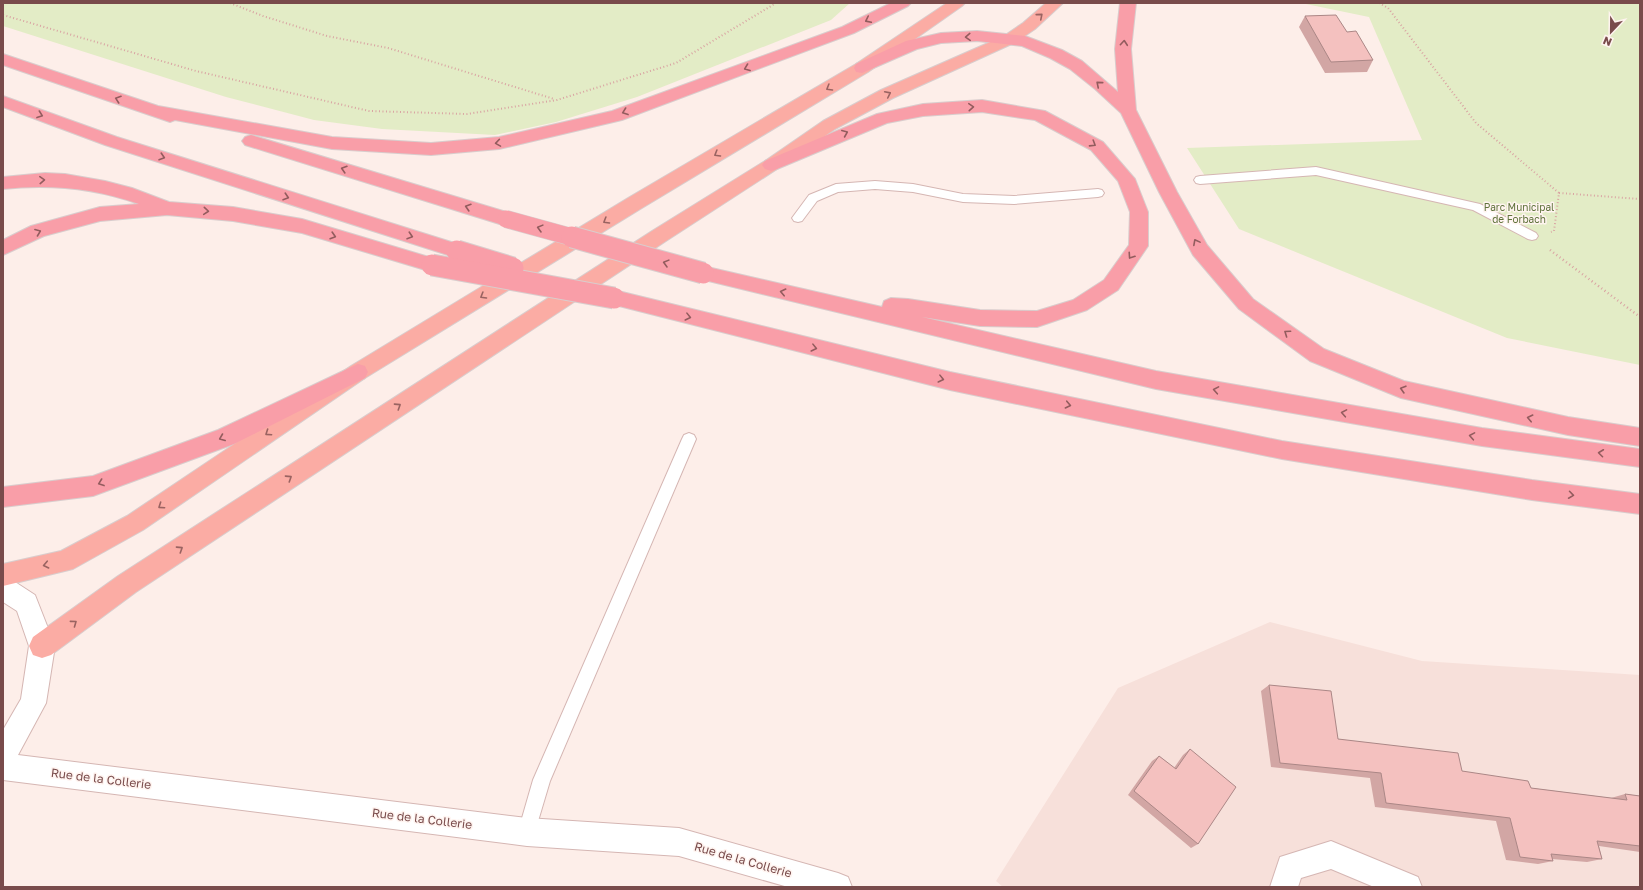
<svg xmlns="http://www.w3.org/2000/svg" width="1643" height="890" font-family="'Golos Text',sans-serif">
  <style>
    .residential { fill: #f7e0da }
    .green { fill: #e3ecc6 }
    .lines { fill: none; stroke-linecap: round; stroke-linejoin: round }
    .service-casing { stroke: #d5b6b3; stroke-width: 2 }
    .minor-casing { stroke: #d5b6b3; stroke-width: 2 }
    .tertiary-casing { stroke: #d5b6b3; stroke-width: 2 }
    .trunk-casing { stroke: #d9cdcd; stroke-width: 2 }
    .motorway-casing { stroke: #d9cdcd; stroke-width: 2 }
    .path-far1 { stroke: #d9a3a2; stroke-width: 2; stroke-dasharray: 1 2.5; stroke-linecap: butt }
    .path { stroke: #d9a3a2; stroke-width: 2.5; stroke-dasharray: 1 3; stroke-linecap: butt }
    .service { fill: #fff; fill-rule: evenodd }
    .minor { fill: #fff; fill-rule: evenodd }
    .tertiary { fill: #fff; fill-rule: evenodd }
    .trunk { fill: #fbaca4; fill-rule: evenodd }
    .motorway { fill: #f99ea8; fill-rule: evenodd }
    .motorway-bridge-far1-casing { stroke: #d9cdcd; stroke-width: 18; stroke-linecap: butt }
    .motorway-bridge-casing { stroke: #d9cdcd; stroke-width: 23; stroke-linecap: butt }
    .motorway-bridge-far1 { stroke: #f99ea8; stroke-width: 17 }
    .motorway-bridge { stroke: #f99ea8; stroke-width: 21 }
    .wall { fill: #d2a6a4 }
    .building { fill: #f4c1bf; stroke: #ab8786 }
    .oneway { stroke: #9a6361 }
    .oneway2 { stroke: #935c5e }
    .labels { text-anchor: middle; stroke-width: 3; stroke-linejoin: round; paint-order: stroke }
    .park-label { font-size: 10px; fill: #60733c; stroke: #fff4f0 }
    .near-street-label { font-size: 12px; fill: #794b4b; stroke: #fff4f0 }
  </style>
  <rect width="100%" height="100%" fill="#fdeee9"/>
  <!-- residential -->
  <path class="residential" d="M 1270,622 L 1422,661 L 1640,675 L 1640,887 L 1003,887 L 996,881 L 1118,688 Z"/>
  <!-- green -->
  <g class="green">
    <path d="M 3,3 L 850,3 L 831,20 L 637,97 L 556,122 L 495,135 L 382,129 L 314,120 L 226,97 L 3,26 Z"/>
    <path d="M 1301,3 L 1640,3 L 1640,365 L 1507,338 L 1239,229 L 1187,148 L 1422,140 L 1369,17 Z"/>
  </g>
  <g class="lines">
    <!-- service casing -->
    <g class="service-casing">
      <g id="service">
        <path d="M 1316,167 L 1480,204 L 1536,233 L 1538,236 L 1536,239 L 1532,240 L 1528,239 L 1473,210 L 1316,175 L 1200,184 L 1196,183 L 1194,180 L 1196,177 L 1200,176 Z"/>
        <path d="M 875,181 L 913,184 L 963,194 L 1014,196 L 1098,189 L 1102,190 L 1104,193 L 1102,196 L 1098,197 L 1014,204 L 963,202 L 913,192 L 875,189 L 838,192 L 817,201 L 802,221 L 798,222 L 794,221 L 792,218 L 809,195 L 836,184 Z"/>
        <path d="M 689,433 L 694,435 L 696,439 L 550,781 L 533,838 L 527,841 L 521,838 L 518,832 L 533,780 L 682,439 L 684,435 Z"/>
      </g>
    </g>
    <!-- minor casing -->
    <g class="minor-casing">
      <path id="minor" d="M 1331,841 L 1418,877 L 1422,887 L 1374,887 L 1331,869 L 1301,878 L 1298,887 L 1270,887 L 1280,857 Z"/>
    </g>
    <!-- tertiary casing -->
    <g class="tertiary-casing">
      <path id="tertiary" d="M 3,577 L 12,580 L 35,595 L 55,646 L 46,703 L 18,755 L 527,818 L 679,828 L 838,873 L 848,877 L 852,887 L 788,887 L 679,856 L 527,846 L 3,780 L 3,730 L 21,699 L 29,646 L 17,611 L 3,602 Z"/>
    </g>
    <!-- trunk casing -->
    <g class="trunk-casing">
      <g id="trunk">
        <path d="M 947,3 L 965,3 L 962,6 L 868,72 L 642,208 L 365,378 L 143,530 L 73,569 L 3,586 L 3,564 L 61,551 L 127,516 L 351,366 L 628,198 L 856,64 Z"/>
        <path d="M 1046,3 L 1063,3 L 1035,29 L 1016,42 L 893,98 L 835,129 L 777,169 L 666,241 L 136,592 L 51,655 L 42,658 L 33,655 L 29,646 L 33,637 L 118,576 L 652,231 L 765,161 L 823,121 L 881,90 L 1004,36 L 1023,23 Z"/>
      </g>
    </g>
    <!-- motorway casing -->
    <g class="motorway-casing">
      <g id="motorway">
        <path d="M 891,3 L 911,3 L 908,6 L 854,33 L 622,120 L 499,149 L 431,155 L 332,149 L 175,120 L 170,122 L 3,65 L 3,54 L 158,106 L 332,137 L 431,143 L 499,137 L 612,111 L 842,27 Z"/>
        <path d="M 1120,3 L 1136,3 L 1131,49 L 1136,110 L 1177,192 L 1207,245 L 1253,299 L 1324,349 L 1404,381 L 1568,417 L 1640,428 L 1640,446 L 1568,435 L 1401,398 L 1310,361 L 1239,309 L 1193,255 L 1159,192 L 1121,113 L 1095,89 L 1070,69 L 1050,58 L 1022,46 L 977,41 L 941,43 L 917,49 L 862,73 L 856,72 L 854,68 L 856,64 L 906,41 L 941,33 L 977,31 L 1025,36 L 1062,50 L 1082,61 L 1118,92 L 1115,49 Z"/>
        <path d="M 3,96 L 117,137 L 464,246 L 467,251 L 464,256 L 457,258 L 105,145 L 3,107 Z"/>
        <path d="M 982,100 L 1045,111 L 1103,142 L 1135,179 L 1148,212 L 1148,246 L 1118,290 L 1087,310 L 1037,327 L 980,326 L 922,317 L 1156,371 L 1482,428 L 1640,449 L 1640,467 L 1482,446 L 1156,389 L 696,278 L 693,273 L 696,268 L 703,266 L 882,307 L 884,301 L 891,298 L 908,299 L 980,310 L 1037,311 L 1073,300 L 1104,280 L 1129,245 L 1130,212 L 1118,181 L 1091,150 L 1035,120 L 982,112 L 923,116 L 887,123 L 777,169 L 771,171 L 765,169 L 762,165 L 765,161 L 877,114 L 923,104 Z"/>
        <path d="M 251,135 L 513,214 L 515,219 L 513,224 L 506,226 L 245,145 L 242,141 L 245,137 Z"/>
        <path d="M 45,173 L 65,174 L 105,181 L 132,188 L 169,202 L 233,207 L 302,219 L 439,260 L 442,265 L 439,270 L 432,272 L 302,233 L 233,221 L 167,215 L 100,221 L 44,236 L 3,255 L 3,240 L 31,226 L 100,207 L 139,204 C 94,188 50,184 3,189 L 3,177 Z"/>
        <path d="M 614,290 L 950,372 L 1282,441 L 1532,480 L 1640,494 L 1640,514 L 1532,500 L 1282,459 L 950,390 L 607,303 L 604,298 L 607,293 Z"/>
        <path d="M 358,364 L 365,366 L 368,372 L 365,378 L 234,444 L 93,496 L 3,507 L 3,487 L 93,476 L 218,430 Z"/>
      </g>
    </g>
    <!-- path-far1 -->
    <g class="path-far1">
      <path d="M 230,3 L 263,16 L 327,36 L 388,48 L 554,99"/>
      <path d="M 1379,3 L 1388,8 L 1476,123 L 1559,193 L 1554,231 L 1551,232"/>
      <path d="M 3,15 L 196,71 L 369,111 L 467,114 L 557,100 L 676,63 L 776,3"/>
      <path d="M 1559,193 L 1640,199"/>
    </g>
    <!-- path -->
    <path class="path" d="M 1550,250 L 1640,317"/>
    <!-- service -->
    <use href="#service" class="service"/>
    <!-- minor -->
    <use href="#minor" class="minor"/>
    <!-- tertiary -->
    <use href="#tertiary" class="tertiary"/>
    <!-- trunk -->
    <use href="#trunk" class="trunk"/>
    <!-- motorway -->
    <use href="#motorway" class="motorway"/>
    <!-- motorway-bridge-far1 casing -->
    <g class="motorway-bridge-far1-casing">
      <path id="motorway-bridge-far1" d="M 506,219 L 575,238"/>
    </g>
    <!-- motorway-bridge casing -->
    <g class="motorway-bridge-casing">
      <g id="motorway-bridge">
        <path d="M 572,237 L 703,273"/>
        <path d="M 457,251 L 513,268"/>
        <path d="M 432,265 L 614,298"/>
      </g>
    </g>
    <!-- motorway-bridge-far1 -->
    <use href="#motorway-bridge-far1" class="motorway-bridge-far1"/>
    <!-- motorway-bridge -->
    <use href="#motorway-bridge" class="motorway-bridge"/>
  </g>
  <!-- wall -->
  <g class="wall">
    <path d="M 1305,16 L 1347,32 L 1373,60 L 1367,72 L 1325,73 L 1299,27 Z"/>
    <path d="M 1269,685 L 1338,739 L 1462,771 L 1531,788 L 1611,798 L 1625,794 L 1640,796 L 1640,852 L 1599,846 L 1602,859 L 1587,862 L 1552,859 L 1553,861 L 1538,864 L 1506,860 L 1496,821 L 1375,807 L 1370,778 L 1271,767 L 1261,691 Z"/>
    <path d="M 1190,749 L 1198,844 L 1191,848 L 1128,795 L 1152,761 L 1159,756 L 1174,768 L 1183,755 Z"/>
  </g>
  <!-- building -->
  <g class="building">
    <path d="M 1336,15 L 1347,32 L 1356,31 L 1373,60 L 1331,62 L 1305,16 Z"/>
    <path d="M 1269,685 L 1331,691 L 1338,739 L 1458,753 L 1462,771 L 1528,781 L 1531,788 L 1627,800 L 1625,794 L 1640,796 L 1640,846 L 1597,841 L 1602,859 L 1551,854 L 1553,861 L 1520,857 L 1510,818 L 1386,803 L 1381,773 L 1280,763 Z"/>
    <path d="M 1190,749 L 1236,787 L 1198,844 L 1134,791 L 1159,756 L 1176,769 Z"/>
  </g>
  <!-- one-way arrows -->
  <defs><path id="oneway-chevron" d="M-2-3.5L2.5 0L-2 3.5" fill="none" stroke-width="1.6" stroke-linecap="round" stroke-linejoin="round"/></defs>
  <g class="oneway">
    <use href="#oneway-chevron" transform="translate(1040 16) rotate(-41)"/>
    <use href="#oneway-chevron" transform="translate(829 88) rotate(149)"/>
    <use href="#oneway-chevron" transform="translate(888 94) rotate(-26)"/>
    <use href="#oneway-chevron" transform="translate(717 154) rotate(149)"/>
    <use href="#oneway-chevron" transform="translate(606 221) rotate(149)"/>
    <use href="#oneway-chevron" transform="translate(483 296) rotate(149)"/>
    <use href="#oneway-chevron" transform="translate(398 406) rotate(-33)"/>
    <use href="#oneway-chevron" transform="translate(268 433) rotate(146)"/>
    <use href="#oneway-chevron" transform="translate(289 478) rotate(-33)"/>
    <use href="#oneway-chevron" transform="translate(161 506) rotate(146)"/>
    <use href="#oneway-chevron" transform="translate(180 549) rotate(-33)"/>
    <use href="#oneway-chevron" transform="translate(46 565) rotate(168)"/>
    <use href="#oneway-chevron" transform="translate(74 623) rotate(-36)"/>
  </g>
  <g class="oneway2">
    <use href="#oneway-chevron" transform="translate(868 20) rotate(154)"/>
    <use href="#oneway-chevron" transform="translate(968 37) rotate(177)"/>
    <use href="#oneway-chevron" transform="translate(1124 43) rotate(-85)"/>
    <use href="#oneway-chevron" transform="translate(747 68) rotate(159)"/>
    <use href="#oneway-chevron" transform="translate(1099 84) rotate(-140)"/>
    <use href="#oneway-chevron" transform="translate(118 99) rotate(-161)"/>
    <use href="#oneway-chevron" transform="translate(971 107) rotate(-4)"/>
    <use href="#oneway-chevron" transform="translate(625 112) rotate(160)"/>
    <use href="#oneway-chevron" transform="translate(40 115) rotate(20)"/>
    <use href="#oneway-chevron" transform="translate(845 133) rotate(-23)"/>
    <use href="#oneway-chevron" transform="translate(498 143) rotate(171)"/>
    <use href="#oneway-chevron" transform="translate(1093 144) rotate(32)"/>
    <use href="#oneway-chevron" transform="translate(162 157) rotate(18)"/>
    <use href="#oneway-chevron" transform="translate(344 169) rotate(-163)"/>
    <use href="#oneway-chevron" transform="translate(42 180) rotate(-3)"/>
    <use href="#oneway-chevron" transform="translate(286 197) rotate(18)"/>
    <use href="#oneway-chevron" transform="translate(468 207) rotate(-163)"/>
    <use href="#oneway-chevron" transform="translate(206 211) rotate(5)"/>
    <use href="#oneway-chevron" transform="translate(540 228) rotate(-165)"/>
    <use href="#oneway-chevron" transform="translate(38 232) rotate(-21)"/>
    <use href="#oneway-chevron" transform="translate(333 236) rotate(17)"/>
    <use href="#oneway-chevron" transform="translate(410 236) rotate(18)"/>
    <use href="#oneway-chevron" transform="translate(1196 242) rotate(-118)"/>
    <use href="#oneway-chevron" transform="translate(1131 256) rotate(124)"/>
    <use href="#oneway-chevron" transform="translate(666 263) rotate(-165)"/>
    <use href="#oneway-chevron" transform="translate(783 292) rotate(-167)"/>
    <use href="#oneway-chevron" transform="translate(688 317) rotate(14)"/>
    <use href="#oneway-chevron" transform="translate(1287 333) rotate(-145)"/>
    <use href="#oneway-chevron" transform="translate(814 348) rotate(14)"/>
    <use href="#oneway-chevron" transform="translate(941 379) rotate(14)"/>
    <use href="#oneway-chevron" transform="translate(1403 389) rotate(-164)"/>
    <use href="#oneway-chevron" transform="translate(1216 390) rotate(-170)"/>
    <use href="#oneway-chevron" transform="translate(1068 405) rotate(12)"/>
    <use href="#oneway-chevron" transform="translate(1344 413) rotate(-170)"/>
    <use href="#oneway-chevron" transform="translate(1530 418) rotate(-167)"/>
    <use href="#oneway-chevron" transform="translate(1472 436) rotate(-170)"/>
    <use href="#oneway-chevron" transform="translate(222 438) rotate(158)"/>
    <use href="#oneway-chevron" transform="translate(1601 453) rotate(-173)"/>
    <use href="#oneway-chevron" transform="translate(101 483) rotate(160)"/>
    <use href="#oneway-chevron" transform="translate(1571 495) rotate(8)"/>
  </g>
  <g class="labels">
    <!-- park labels -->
    <g class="park-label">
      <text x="1519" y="211">Parc Municipal<tspan x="1519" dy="12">de Forbach</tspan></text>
    </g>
    <!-- near-street labels -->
    <g class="near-street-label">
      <text transform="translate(101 779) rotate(7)" y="4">Rue de la Collerie</text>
      <text transform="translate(422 819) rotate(7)" y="4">Rue de la Collerie</text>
      <text transform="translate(743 860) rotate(16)" y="4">Rue de la Collerie</text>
    </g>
  </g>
  <!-- border -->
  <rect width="1643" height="890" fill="none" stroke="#794b4b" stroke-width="8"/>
  <!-- north arrow -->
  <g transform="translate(1611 32) rotate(202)" stroke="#fff4f0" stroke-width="3" paint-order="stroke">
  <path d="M0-3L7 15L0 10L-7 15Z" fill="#794b4b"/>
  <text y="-6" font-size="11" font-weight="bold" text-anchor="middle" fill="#794b4b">N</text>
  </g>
</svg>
